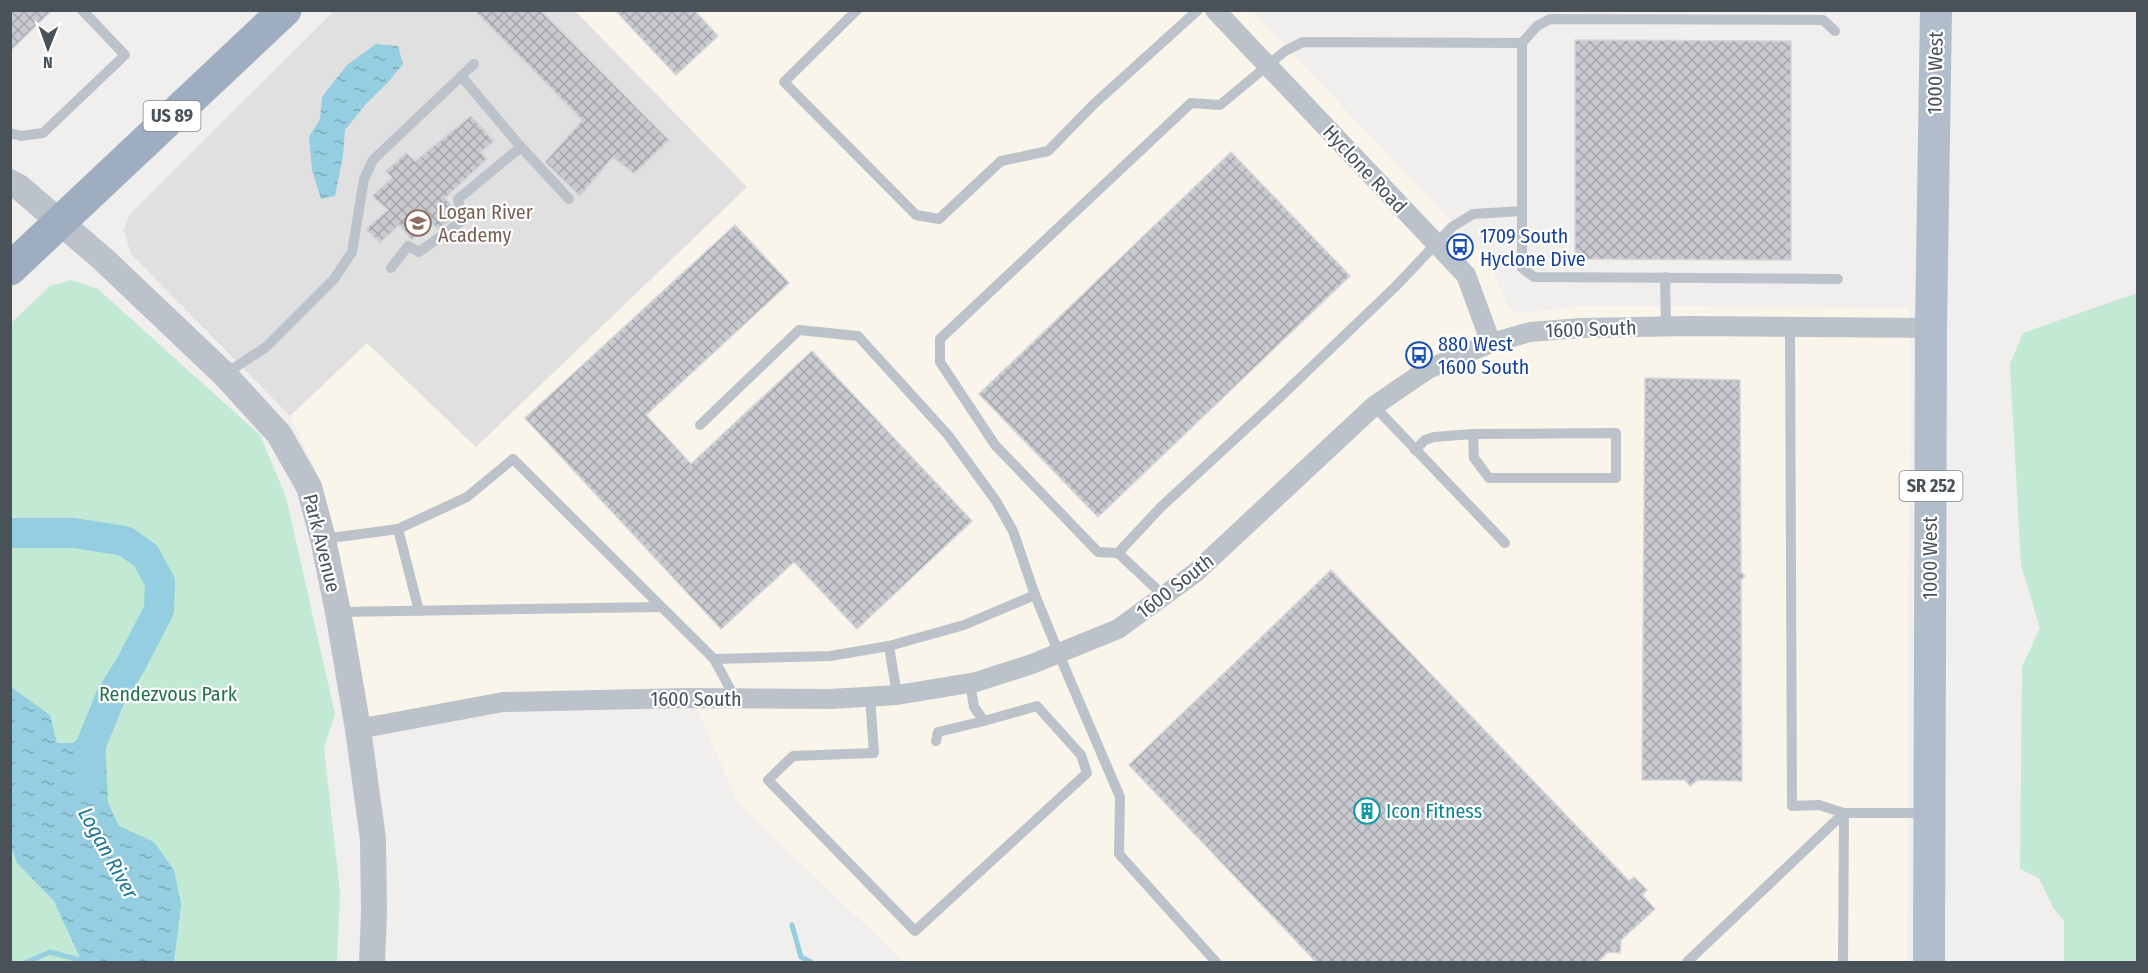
<svg xmlns="http://www.w3.org/2000/svg" width="2148" height="973" font-family="'Fira Sans Condensed',sans-serif">
  <style>
    .commercial { fill: #f9f5ea }
    .education { fill: #e1e0e0 }
    .green { fill: #c2e9d3 }
    .water { fill: url(#water-ripples) }
    .lines { fill: none; stroke-linecap: round; stroke-linejoin: round }
    .stream { stroke: #94cee0; stroke-width: 5 }
    .river { stroke: #94cee0; stroke-width: 30 }
    .building { fill: url(#building-cross-hatch); stroke: #d3d5d9; stroke-width: 1.5 }
    .service { stroke: #bcc2c9; stroke-width: 10 }
    .minor { stroke: #bcc2c9; stroke-width: 20 }
    .tertiary { stroke: #bcc2c9; stroke-width: 26 }
    .primary { stroke: #b1bdca; stroke-width: 32 }
    .trunk { stroke: #9eaec0; stroke-width: 33 }
    .labels { text-anchor: middle; stroke-width: 4.5; stroke-linejoin: round; paint-order: stroke }
    .shield { fill: #fff; stroke: #80858b; stroke-width: 1.5 }
    .shield-label { font-size: 18px; font-weight: bold; fill: #495159 }
    .street-label { font-size: 20px; fill: #495159; stroke: #fff }
    .education-label { font-size: 20px; fill: #785e54; stroke: #fff; text-anchor: start }
    .transit-label { font-size: 20px; fill: #164399; stroke: #fff; text-anchor: start }
    .park-label { font-size: 20px; fill: #23714d; stroke: #fff }
    .culture-label { font-size: 20px; fill: #0d838f; stroke: #fff; text-anchor: start }
    .water-label { font-size: 21px; font-style: italic; fill: #1e7997; stroke: #fff }
  </style>
  <defs>
    <pattern id="water-ripples" width="26" height="14" patternUnits="userSpaceOnUse" patternTransform="scale(1.5)"><rect width="26" height="14" fill="#94cee0"/><path d="M2 4q2-2 4 0t4 0M15 11q2-2 4 0t4 0" fill="none" stroke="#7baab9"/></pattern>
    <pattern id="building-cross-hatch" width="8" height="8" patternUnits="userSpaceOnUse" patternTransform="scale(1.5)"><rect width="8" height="8" fill="#c9cad0"/><path d="M0 0l8 8M0 8l8-8" fill="none" stroke="#a5a6ac"/></pattern>
  </defs>
  <rect width="100%" height="100%" fill="#f1eeee"/>
  <!-- commercial -->
  <path class="commercial" d="M 575,11 L 1252,11 L 1489,261 L 1508,307 L 1514,312 L 1523,313 L 1582,306 L 1910,308 L 1907,962 L 904,962 L 737,802 L 688,687 L 368,717 L 313,464 L 290,416 L 367,343 L 475,446 L 747,187 Z"/>
  <!-- education -->
  <path class="education" d="M 334,11 L 575,11 L 747,187 L 476,447 L 367,343 L 290,416 L 131,254 L 124,231 L 129,215 Z"/>
  <!-- green -->
  <g class="green">
    <path d="M 71,280 L 98,289 L 260,435 L 286,497 L 335,714 L 324,748 L 340,892 L 337,962 L 11,962 L 11,323 L 50,286 Z"/>
    <path d="M 2137,293 L 2137,962 L 2064,962 L 2064,921 L 2054,909 L 2039,878 L 2020,869 L 2022,667 L 2040,628 L 2021,565 L 2010,364 L 2023,333 Z"/>
  </g>
  <!-- water -->
  <g class="water">
    <path d="M 376,44 L 398,46 L 403,64 L 390,80 L 366,104 L 345,130 L 343,156 L 335,196 L 321,199 L 312,170 L 309,137 L 320,119 L 322,97 L 347,65 Z"/>
    <path d="M 11,687 L 50,715 L 57,743 L 73,743 L 87,732 L 105,742 L 108,803 L 119,826 L 154,842 L 174,870 L 181,904 L 174,962 L 82,962 L 54,901 L 17,863 L 10,844 Z"/>
  </g>
  <g class="lines">
    <!-- stream -->
    <g class="stream">
      <path d="M 792,925 L 801,957 L 811,962"/>
      <path d="M 27,962 L 50,952 L 87,962"/>
    </g>
    <!-- river -->
    <path class="river" d="M 10,533 L 74,533 L 125,541 L 146,556 L 160,582 L 159,610 L 131,664 L 110,698 L 91,745 L 89,776"/>
  </g>
  <!-- building -->
  <g class="building">
    <path d="M 10,10 L 52,10 L 10,51 Z"/>
    <path d="M 474,10 L 540,10 L 669,140 L 634,174 L 613,157 L 580,196 L 545,162 L 582,120 Z"/>
    <path d="M 615,10 L 694,10 L 718,36 L 676,75 Z"/>
    <path d="M 1575,40 L 1791,41 L 1791,260 L 1575,259 Z"/>
    <path d="M 471,116 L 494,141 L 481,152 L 487,159 L 445,198 L 452,206 L 454,218 L 438,229 L 431,223 L 412,240 L 399,225 L 380,243 L 366,229 L 388,210 L 372,196 L 392,178 L 386,171 L 406,153 L 415,161 Z"/>
    <path d="M 1231,152 L 1350,276 L 1098,517 L 979,394 Z"/>
    <path d="M 735,225 L 789,283 L 646,415 L 691,464 L 812,351 L 972,521 L 857,629 L 794,562 L 721,629 L 525,418 Z"/>
    <path d="M 1645,378 L 1740,380 L 1741,572 L 1745,576 L 1741,580 L 1742,781 L 1698,780 L 1690,786 L 1685,780 L 1642,780 Z"/>
    <path d="M 1331,570 L 1629,881 L 1634,877 L 1647,890 L 1642,895 L 1655,909 L 1621,940 L 1620,953 L 1608,952 L 1597,963 L 1317,963 L 1129,765 Z"/>
  </g>
  <g class="lines">
    <!-- service -->
    <g class="service">
      <path d="M 857,10 L 784,82 L 916,215 L 939,219 L 1001,161 L 1048,151 L 1094,104 L 1198,10"/>
      <path d="M 1522,43 L 1522,268 L 1534,277 L 1838,279"/>
      <path d="M 10,133 L 21,136 L 43,133 L 125,55 L 82,10"/>
      <path d="M 521,147 L 569,199"/>
      <path d="M 391,268 L 408,246 L 419,252 L 462,221 L 458,199 L 521,147 L 461,76"/>
      <path d="M 1665,277 L 1666,326"/>
      <path d="M 1790,328 L 1792,806 L 1819,805 L 1844,813 L 1925,813"/>
      <path d="M 225,374 L 266,347 L 334,279 L 352,252 L 364,179 L 373,160 L 474,64"/>
      <path d="M 1374,406 L 1505,543"/>
      <path d="M 700,425 L 799,330 L 858,336 L 948,435 L 996,501 L 1013,531 L 1035,595 L 1069,678 L 1120,797 L 1119,854 L 1216,962"/>
      <path d="M 1415,450 L 1425,440 L 1434,437 L 1473,434 L 1616,433 L 1616,478 L 1489,478 L 1474,458 L 1473,434"/>
      <path d="M 398,529 L 419,611"/>
      <path d="M 323,539 L 398,529 L 467,497 L 513,459 L 714,659 L 735,698"/>
      <path d="M 1118,553 L 1160,508 L 1277,400 L 1395,287 L 1452,227 L 1473,214 L 1522,211"/>
      <path d="M 1165,597 L 1118,553 L 1098,552 L 995,445 L 940,362 L 940,339 L 1191,103 L 1220,105 L 1285,51 L 1303,42 L 1522,43 L 1537,26 L 1550,19 L 1823,20 L 1835,31"/>
      <path d="M 338,612 L 661,607"/>
      <path d="M 889,646 L 897,695"/>
      <path d="M 714,659 L 830,656 L 889,646 L 964,625 L 1035,595"/>
      <path d="M 870,697 L 874,753 L 793,756 L 768,780 L 915,931 L 1087,773 L 1081,755 L 1037,706 L 984,721 L 974,707 L 970,683"/>
      <path d="M 936,741 L 938,732 L 984,721"/>
      <path d="M 1687,962 L 1844,813"/>
      <path d="M 1843,962 L 1844,813"/>
    </g>
    <!-- minor -->
    <g class="minor">
      <path d="M 1215,10 L 1466,275 L 1491,343"/>
      <path d="M 358,729 L 503,702 L 686,698 L 830,699 L 897,695 L 976,682 L 1032,664 L 1118,629 L 1195,573 L 1374,406 L 1428,369 L 1491,343 L 1530,332 L 1581,328 L 1690,326 L 1931,328"/>
    </g>
    <!-- tertiary -->
    <path class="tertiary" d="M 10,182 L 19,187 L 103,259 L 224,374 L 279,434 L 309,487 L 323,539 L 338,612 L 358,729 L 373,839 L 374,912 L 372,962"/>
    <!-- primary -->
    <path class="primary" d="M 1929,962 L 1931,328 L 1936,10"/>
    <!-- trunk -->
    <path class="trunk" d="M 10,269 L 285,10"/>
  </g>
  <!-- icons -->
  <defs>
    <g id="school-ring" transform="scale(1.35)"><circle r="9.5" fill="#fff" stroke="#8d6e63" stroke-width="1.5"/><path d="M0-5L7-2L0 1L-7-2ZM-4 1L0 2.5L4 1V4Q0 6-4 4Z" fill="#8d6e63"/></g>
    <g id="bus-ring" transform="scale(1.35)"><circle r="9.5" fill="#fff" stroke="#1a4fb4" stroke-width="1.5"/><path d="M-5-6H5V4H4V6H2V4H-2V6H-4V4H-5ZM-3.5-4V0h7V-4ZM-3.5 1.2v1.5H-2V1.2ZM2 1.2v1.5H3.5V1.2Z" fill="#1a4fb4"/></g>
    <g id="building-ring" transform="scale(1.35)"><circle r="9.5" fill="#fff" stroke="#0f9aa8" stroke-width="1.5"/><path d="M-4-6H4V6H1V3H-1V6H-4ZM-2.5-4.3h1.7v1.8h-1.7ZM.8-4.3h1.7v1.8H.8ZM-2.5-1h1.7V.8h-1.7ZM.8-1h1.7V.8H.8Z" fill="#0f9aa8"/></g>
  </defs>
  <g fill-rule="evenodd">
    <use href="#school-ring" x="418" y="223"/>
    <use href="#bus-ring" x="1460" y="247"/>
    <use href="#bus-ring" x="1419" y="355"/>
    <use href="#building-ring" x="1367" y="811"/>
  </g>
  <g class="labels">
    <!-- shield labels -->
    <g class="shield">
      <rect x="143.5" y="101" width="57" height="30" rx="4.5"/>
      <rect x="1899.5" y="471" width="63" height="30" rx="4.5"/>
    </g>
    <g class="shield-label">
      <text x="172" y="122">US 89</text>
      <text x="1931" y="492">SR 252</text>
    </g>
    <!-- street labels -->
    <g class="street-label">
      <text transform="translate(1935 73) rotate(-89)" y="7">1000 West</text>
      <text transform="translate(1365 169) rotate(47)" y="7">Hyclone Road</text>
      <text transform="translate(1591 329) rotate(-2)" y="7">1600 South</text>
      <text transform="translate(322 543) rotate(76)" y="7">Park Avenue</text>
      <text transform="translate(1930 558) rotate(-90)" y="7">1000 West</text>
      <text transform="translate(1175 586) rotate(-38)" y="7">1600 South</text>
      <text x="696" y="706">1600 South</text>
    </g>
    <!-- education labels -->
    <g class="education-label">
      <text x="438" y="219">Logan River<tspan x="438" dy="23">Academy</tspan></text>
    </g>
    <!-- transit labels -->
    <g class="transit-label">
      <text x="1480" y="243">1709 South<tspan x="1480" dy="23">Hyclone Dive</tspan></text>
      <text x="1438" y="351">880 West<tspan x="1438" dy="23">1600 South</tspan></text>
    </g>
    <!-- park labels -->
    <g class="park-label">
      <text x="168" y="701">Rendezvous Park</text>
    </g>
    <!-- culture labels -->
    <g class="culture-label">
      <text x="1386" y="818">Icon Fitness</text>
    </g>
    <!-- water labels -->
    <g class="water-label">
      <text transform="translate(108 853) rotate(61)" y="7">Logan River</text>
    </g>
  </g>
  <!-- border -->
  <rect width="2148" height="973" fill="none" stroke="#495159" stroke-width="24"/>
  <!-- north arrow -->
  <g transform="translate(48 48) rotate(181)" stroke="#ffffff" stroke-width="4.5" paint-order="stroke">
  <path d="M0-4.5L10 22L0 15L-10 22Z" fill="#495159"/>
  <text y="-9" font-size="16" font-weight="bold" text-anchor="middle" fill="#495159">N</text>
  </g>
</svg>
